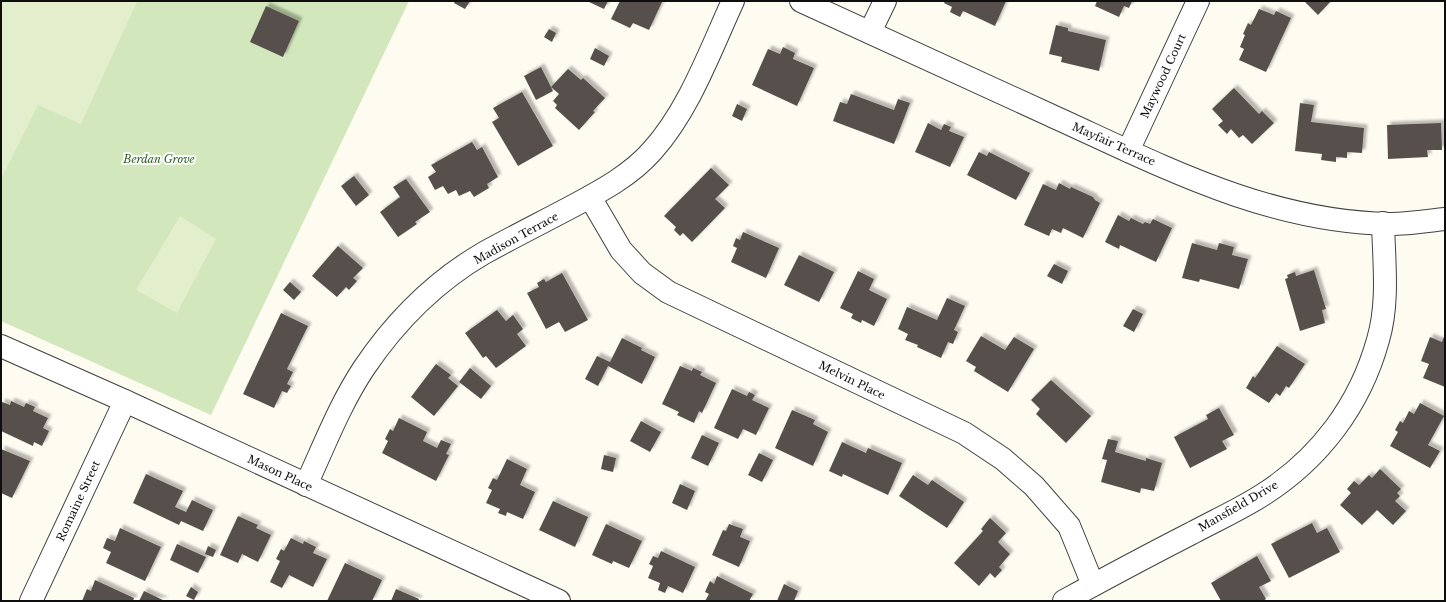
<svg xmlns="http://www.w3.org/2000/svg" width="1446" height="602" font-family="'Libre Baskerville',serif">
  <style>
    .green { fill: #d2e7bc }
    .pitch { fill: #e3eecd }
    .building { fill: #56504b; filter: url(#shadow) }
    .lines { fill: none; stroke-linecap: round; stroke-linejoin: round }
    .minor-casing { stroke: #414141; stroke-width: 24 }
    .minor { stroke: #fff; stroke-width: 22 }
    .labels { text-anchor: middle; stroke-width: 4; stroke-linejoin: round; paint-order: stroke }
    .street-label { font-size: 11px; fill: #0e0e0e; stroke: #fff }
    .park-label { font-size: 11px; font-style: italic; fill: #2f6223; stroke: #fff }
  </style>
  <defs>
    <filter id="shadow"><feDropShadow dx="3.5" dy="-3.5" stdDeviation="1" flood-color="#0004"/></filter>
  </defs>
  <rect width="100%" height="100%" fill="#fefbf1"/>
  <!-- green -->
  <path class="green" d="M 1,1 L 409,1 L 211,415 L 1,321 Z"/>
  <!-- pitch -->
  <g class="pitch">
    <path d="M 1,1 L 137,2 L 81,124 L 38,105 L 1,179 Z"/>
    <path d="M 180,216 L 216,239 L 177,313 L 136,290 Z"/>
  </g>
  <!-- building -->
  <g class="building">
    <path d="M 455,1 L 470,1 L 465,9 L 454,3 Z"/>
    <path d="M 587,1 L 608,1 L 604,9 Z"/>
    <path d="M 620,1 L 660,1 L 662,2 L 649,30 L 633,23 L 630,28 L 611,19 Z"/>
    <path d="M 945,1 L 1006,1 L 995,26 L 963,11 L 960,17 L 950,12 L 952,7 L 944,3 Z"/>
    <path d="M 1097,1 L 1132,1 L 1129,8 L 1124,6 L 1119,17 L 1095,6 Z"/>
    <path d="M 1304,1 L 1331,1 L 1318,15 Z"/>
    <path d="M 266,6 L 299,21 L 283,57 L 250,42 Z"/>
    <path d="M 1259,9 L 1274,15 L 1276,11 L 1291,18 L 1266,72 L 1239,60 L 1244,49 L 1240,47 L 1245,35 L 1243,34 L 1248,23 L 1251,25 Z"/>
    <path d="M 1056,25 L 1068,28 L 1068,31 L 1106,40 L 1099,71 L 1061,62 L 1062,57 L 1049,54 Z"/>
    <path d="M 549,29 L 556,33 L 552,42 L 544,37 Z"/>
    <path d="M 783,47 L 795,53 L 793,59 L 814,68 L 797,106 L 752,85 L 768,49 L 780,54 Z"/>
    <path d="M 595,48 L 609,56 L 604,66 L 590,59 Z"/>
    <path d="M 541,67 L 553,91 L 536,100 L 524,76 Z"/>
    <path d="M 568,69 L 581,80 L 583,78 L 605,98 L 593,111 L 595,112 L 579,130 L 555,108 L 557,105 L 553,101 L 559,94 L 551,87 Z"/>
    <path d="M 1234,88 L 1259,114 L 1262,111 L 1274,123 L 1252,144 L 1243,135 L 1239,138 L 1231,129 L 1227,134 L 1218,125 L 1223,121 L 1212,109 Z"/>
    <path d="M 522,92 L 553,146 L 518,166 L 492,122 L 499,118 L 493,108 Z"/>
    <path d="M 851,94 L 894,110 L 898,99 L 910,103 L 894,144 L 833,121 L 840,102 L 847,104 Z"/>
    <path d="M 1300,103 L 1314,105 L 1311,122 L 1364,128 L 1362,153 L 1347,152 L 1347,158 L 1336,157 L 1336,162 L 1321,160 L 1322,154 L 1295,151 Z"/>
    <path d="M 737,104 L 747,109 L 742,121 L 732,116 Z"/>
    <path d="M 928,123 L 941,130 L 944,124 L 951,127 L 949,131 L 964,137 L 950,167 L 915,152 Z"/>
    <path d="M 1441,123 L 1442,150 L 1427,150 L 1428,157 L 1388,159 L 1387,125 Z"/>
    <path d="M 472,142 L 477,150 L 482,147 L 498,177 L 487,184 L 489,188 L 474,197 L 470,191 L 459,196 L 456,190 L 448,194 L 443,186 L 435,190 L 428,177 L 436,172 L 431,165 Z"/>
    <path d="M 979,152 L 987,156 L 989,152 L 1030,173 L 1016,200 L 967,175 Z"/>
    <path d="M 711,168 L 729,185 L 715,199 L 725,208 L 692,242 L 683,233 L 680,236 L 674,230 L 676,227 L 664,216 Z"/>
    <path d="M 354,176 L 369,195 L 356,206 L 341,186 Z"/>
    <path d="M 406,179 L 430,212 L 415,222 L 417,224 L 398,237 L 380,212 L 400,197 L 393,187 Z"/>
    <path d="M 1059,183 L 1070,189 L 1071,187 L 1093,197 L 1095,200 L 1100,203 L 1083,238 L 1063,228 L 1061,233 L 1052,229 L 1049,236 L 1024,225 L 1043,184 L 1056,190 Z"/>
    <path d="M 1118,215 L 1129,221 L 1131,218 L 1143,224 L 1145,222 L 1150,224 L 1153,219 L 1172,228 L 1156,262 L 1120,245 L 1119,249 L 1105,242 Z"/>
    <path d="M 743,232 L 779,248 L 766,278 L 731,262 L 737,248 L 733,246 L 736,238 L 740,240 Z"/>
    <path d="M 1192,243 L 1217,250 L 1219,243 L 1234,247 L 1232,255 L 1248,259 L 1239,289 L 1200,279 L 1199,282 L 1182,278 Z"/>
    <path d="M 338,246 L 363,268 L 353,278 L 357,281 L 349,290 L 346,287 L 337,297 L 312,276 Z"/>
    <path d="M 799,255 L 834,272 L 819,302 L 784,285 Z"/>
    <path d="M 1054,264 L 1068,271 L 1062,284 L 1047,276 Z"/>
    <path d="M 1314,270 L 1326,309 L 1322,310 L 1325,323 L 1300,331 L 1285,279 L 1288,278 L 1287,275 L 1295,272 L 1296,276 Z"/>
    <path d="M 858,271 L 874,279 L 869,290 L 887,299 L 874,326 L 862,320 L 861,323 L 851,318 L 853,314 L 840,308 Z"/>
    <path d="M 562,273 L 588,320 L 565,332 L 559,322 L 546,329 L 527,293 L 539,287 L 537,283 L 544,279 L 546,282 Z"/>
    <path d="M 290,282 L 301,292 L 294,300 L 283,290 Z"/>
    <path d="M 947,298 L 965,306 L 954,330 L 958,332 L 953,344 L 948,342 L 941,358 L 917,347 L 918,345 L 905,340 L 908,334 L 898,329 L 907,307 L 937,320 Z"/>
    <path d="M 1133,309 L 1143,314 L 1134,332 L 1123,326 Z"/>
    <path d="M 497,310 L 506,321 L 513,315 L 523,329 L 517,334 L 526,346 L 496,368 L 486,356 L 483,358 L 465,333 Z"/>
    <path d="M 281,313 L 308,326 L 287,369 L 293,372 L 287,384 L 291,386 L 287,393 L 282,391 L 274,408 L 243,394 Z"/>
    <path d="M 1445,334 L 1445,387 L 1423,378 L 1429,364 L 1421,361 L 1430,337 L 1442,342 Z"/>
    <path d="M 981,336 L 1005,350 L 1014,337 L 1034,349 L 1008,392 L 974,371 L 976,367 L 966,361 Z"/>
    <path d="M 622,338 L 642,348 L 641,350 L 655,357 L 642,384 L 608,366 L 598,386 L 585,379 L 597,356 L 610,362 Z"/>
    <path d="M 1277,346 L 1305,364 L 1289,388 L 1286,386 L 1280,396 L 1276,393 L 1269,403 L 1246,388 L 1253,376 L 1255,378 Z"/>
    <path d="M 436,364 L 451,375 L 448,378 L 458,386 L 434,416 L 411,397 Z"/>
    <path d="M 680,366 L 692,371 L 693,368 L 702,372 L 700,375 L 716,383 L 702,413 L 699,411 L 694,423 L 677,415 L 679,412 L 662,404 Z"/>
    <path d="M 470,368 L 491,386 L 481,399 L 459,382 Z"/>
    <path d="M 1051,380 L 1091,416 L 1066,443 L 1036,414 L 1040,409 L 1031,400 Z"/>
    <path d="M 732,389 L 747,396 L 749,392 L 755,395 L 752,400 L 769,408 L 756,435 L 743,429 L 738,439 L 714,428 Z"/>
    <path d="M 11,401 L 24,407 L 26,403 L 35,407 L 33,411 L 48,418 L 43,428 L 49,431 L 42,446 L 34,442 L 33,446 L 1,431 L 1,404 L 2,402 L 10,405 Z"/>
    <path d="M 1420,403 L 1444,416 L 1428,445 L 1440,451 L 1430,468 L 1390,446 L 1398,432 L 1395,430 L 1400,421 L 1403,423 L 1409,411 L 1414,414 Z"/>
    <path d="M 1219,408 L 1234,435 L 1222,441 L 1227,449 L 1190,468 L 1174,437 L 1208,419 L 1206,415 Z"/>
    <path d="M 792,410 L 815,420 L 813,424 L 828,432 L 813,466 L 775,448 Z"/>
    <path d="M 399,418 L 427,432 L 423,441 L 437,448 L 441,440 L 451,444 L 446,454 L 449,455 L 436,481 L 382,453 L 388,441 L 385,439 L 390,429 L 393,431 Z"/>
    <path d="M 641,421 L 661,432 L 650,452 L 630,441 Z"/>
    <path d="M 702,435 L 719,443 L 708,466 L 691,458 Z"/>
    <path d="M 1108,439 L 1118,441 L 1115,452 L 1146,461 L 1146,458 L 1162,463 L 1154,491 L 1141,488 L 1140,493 L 1101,482 L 1107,460 L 1102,459 Z"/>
    <path d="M 842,442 L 866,453 L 868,448 L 902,463 L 888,495 L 843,474 L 842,477 L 829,471 Z"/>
    <path d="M 1,449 L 30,461 L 12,498 L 1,493 Z"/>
    <path d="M 759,453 L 773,460 L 762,482 L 748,475 Z"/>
    <path d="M 604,455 L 616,458 L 613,472 L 601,469 Z"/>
    <path d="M 507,459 L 527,469 L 520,485 L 535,492 L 523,519 L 507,512 L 506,516 L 498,513 L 500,509 L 486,503 L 492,490 L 488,488 L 493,478 L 497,480 Z"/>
    <path d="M 1380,469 L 1401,489 L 1397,493 L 1400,496 L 1395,501 L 1406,511 L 1393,525 L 1377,510 L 1362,525 L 1340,505 L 1351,493 L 1347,489 L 1354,481 L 1359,485 L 1369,475 L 1372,478 Z"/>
    <path d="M 146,474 L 183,491 L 175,507 L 186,512 L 192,500 L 213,510 L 203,531 L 181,521 L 179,525 L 133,503 Z"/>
    <path d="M 913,475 L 928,485 L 932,480 L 964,502 L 947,528 L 899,496 Z"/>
    <path d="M 680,484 L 695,491 L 687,510 L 672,503 Z"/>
    <path d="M 553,501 L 588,517 L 575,547 L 539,530 Z"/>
    <path d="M 238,516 L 258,525 L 256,528 L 271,535 L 258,562 L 242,554 L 238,563 L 220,555 Z"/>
    <path d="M 990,518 L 1006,533 L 998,542 L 1010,554 L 999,567 L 1002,570 L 995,578 L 990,573 L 979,586 L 954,563 L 983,531 L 981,529 Z"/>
    <path d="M 1312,523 L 1317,533 L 1327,528 L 1340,552 L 1289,578 L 1271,544 Z"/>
    <path d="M 606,524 L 642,541 L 629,568 L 613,561 L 612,564 L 592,555 Z"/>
    <path d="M 729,524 L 743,529 L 740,537 L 750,541 L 739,567 L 712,555 L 723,530 L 726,531 Z"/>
    <path d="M 120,528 L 161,547 L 145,581 L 106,563 L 111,552 L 103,548 L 107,538 L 115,541 Z"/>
    <path d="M 291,538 L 303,544 L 304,541 L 316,547 L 313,553 L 327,559 L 313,587 L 289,575 L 282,588 L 270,582 L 280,561 L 276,559 L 281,549 L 284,551 Z"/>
    <path d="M 177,544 L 206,557 L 198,573 L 170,560 Z"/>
    <path d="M 208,546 L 216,550 L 213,557 L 205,554 Z"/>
    <path d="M 661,551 L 695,567 L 683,593 L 668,586 L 665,593 L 658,590 L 660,583 L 648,578 L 653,566 L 649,564 L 653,556 L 658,558 Z"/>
    <path d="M 1257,556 L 1271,581 L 1259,587 L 1266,599 L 1263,601 L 1221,601 L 1211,583 Z"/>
    <path d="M 345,563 L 382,580 L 372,601 L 327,601 Z"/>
    <path d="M 717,576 L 753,594 L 749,601 L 705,601 L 709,594 L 705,592 L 710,581 L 714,584 Z"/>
    <path d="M 95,580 L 134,598 L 133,601 L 82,601 L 87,589 L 91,591 Z"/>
    <path d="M 784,584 L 798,591 L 794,601 L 777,601 Z"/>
    <path d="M 191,587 L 198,592 L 194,600 L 186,596 Z"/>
    <path d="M 396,589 L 419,599 L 418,601 L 391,601 Z"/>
    <path d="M 144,591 L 165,601 L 139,601 Z"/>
  </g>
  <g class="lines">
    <!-- minor casing -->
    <g class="minor-casing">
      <g id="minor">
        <path d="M 801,1 C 884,39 967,77 1050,115 C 1160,165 1266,222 1390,224 C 1408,224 1427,221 1445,219"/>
        <path d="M 870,32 L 885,1"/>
        <path d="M 1128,151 L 1198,1"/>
        <path d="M 590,197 L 621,250 L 642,273 L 668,292 L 964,433 L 1003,459 L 1034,486 L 1069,526 L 1093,585"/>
        <path d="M 1,346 L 125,401 L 559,601"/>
        <path d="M 306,485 C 324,446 340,404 364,368 C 395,322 436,281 484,253 C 513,237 543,222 573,206 C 601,191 631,175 652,151 C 689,110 710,51 733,1"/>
        <path d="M 31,601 L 125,401"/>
        <path d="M 1064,601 C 1106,578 1149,555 1192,533 C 1216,520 1241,509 1264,494 C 1320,458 1360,405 1378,340 C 1389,303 1384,262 1383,223"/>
      </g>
    </g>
    <!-- minor -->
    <use href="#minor" class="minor"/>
  </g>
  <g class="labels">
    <!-- street labels -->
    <g class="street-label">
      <text transform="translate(1163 76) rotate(-65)" y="4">Maywood Court</text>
      <text transform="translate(1114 144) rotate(24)" y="4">Mayfair Terrace</text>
      <text transform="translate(516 238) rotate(-29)" y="4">Madison Terrace</text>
      <text transform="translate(852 380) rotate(26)" y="4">Melvin Place</text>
      <text transform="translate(280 473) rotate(25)" y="4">Mason Place</text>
      <text transform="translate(78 501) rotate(-65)" y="4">Romaine Street</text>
      <text transform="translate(1238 506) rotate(-30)" y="4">Mansfield Drive</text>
    </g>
    <!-- park labels -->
    <g class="park-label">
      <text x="159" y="163">Berdan Grove</text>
    </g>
  </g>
  <!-- border -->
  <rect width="1446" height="602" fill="none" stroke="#0e0e0e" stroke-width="4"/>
</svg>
